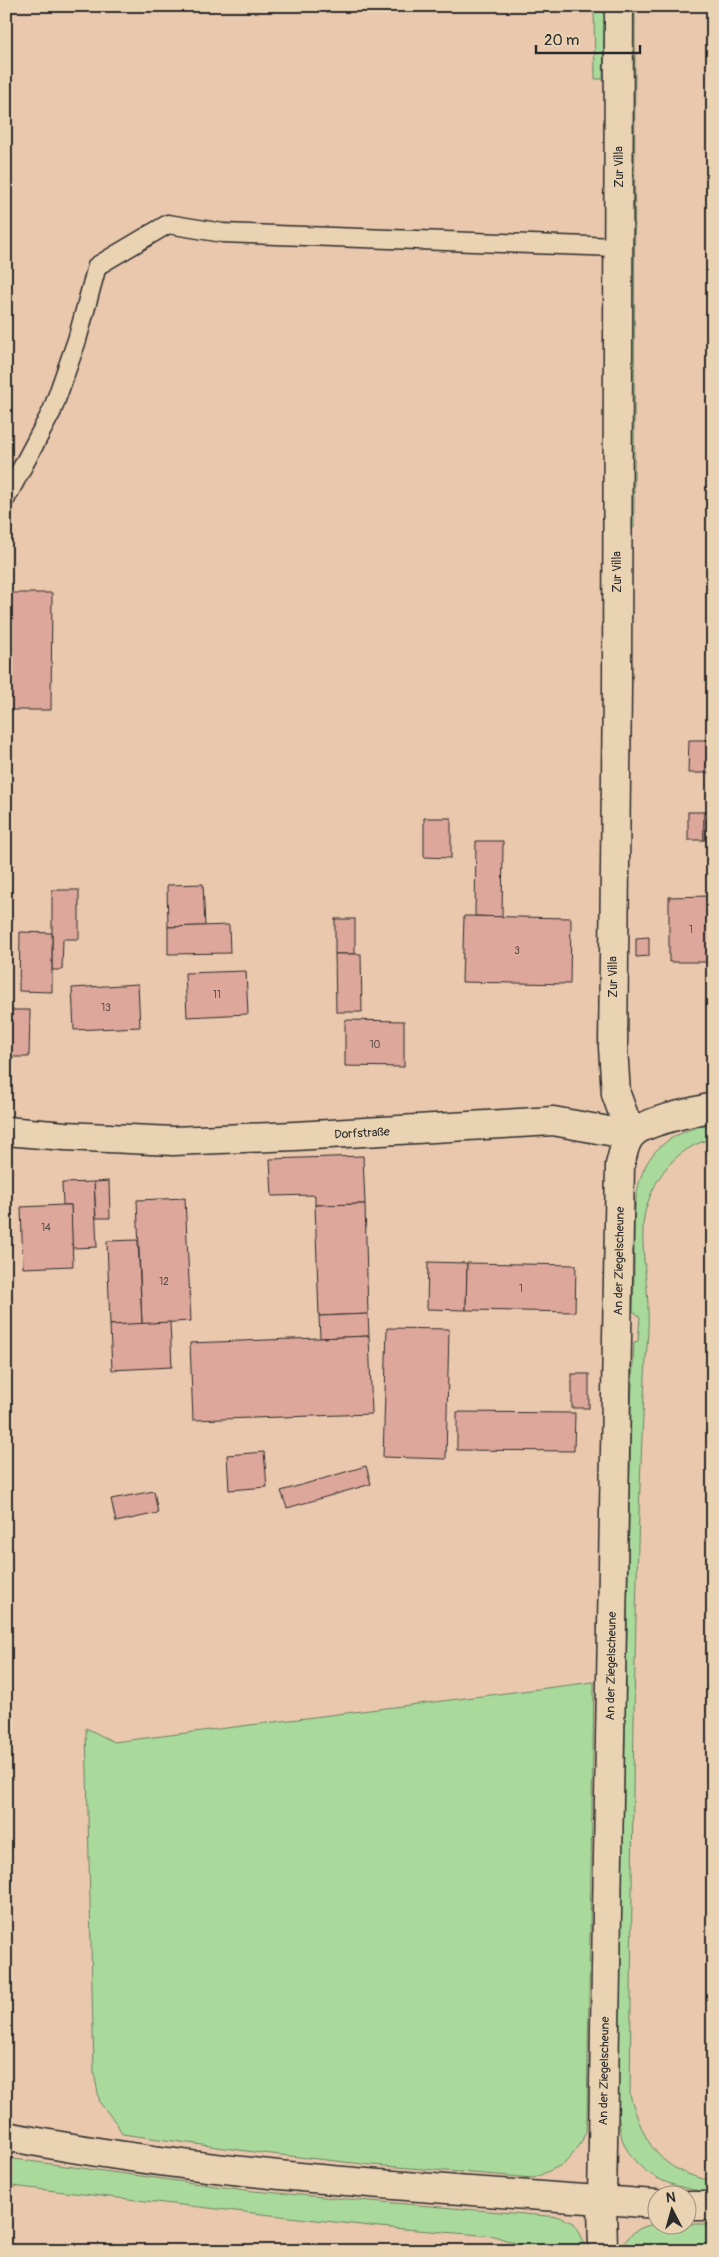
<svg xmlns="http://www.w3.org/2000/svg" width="719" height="2257" font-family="Pangolin,sans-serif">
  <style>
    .green { fill: #a9da9b; stroke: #6a8263 }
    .building { fill: #dda79b; stroke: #2b2b2b }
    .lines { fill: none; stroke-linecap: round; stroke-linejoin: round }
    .service-casing { stroke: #2b2b2b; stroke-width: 21 }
    .minor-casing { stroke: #2b2b2b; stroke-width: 31 }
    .tertiary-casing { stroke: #2b2b2b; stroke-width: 31 }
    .secondary-casing { stroke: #2b2b2b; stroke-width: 31 }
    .service { stroke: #ead3b3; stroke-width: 18 }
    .minor { stroke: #ead3b3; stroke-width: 28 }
    .tertiary { stroke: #ead3b3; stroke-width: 28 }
    .secondary { stroke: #ead3b3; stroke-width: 28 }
    .labels { text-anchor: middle; stroke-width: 5; stroke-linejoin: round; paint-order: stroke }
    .number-label { font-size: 10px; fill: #584a47 }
    .street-label { font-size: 12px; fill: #2b2b2b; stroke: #ead3b3 }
  </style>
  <rect width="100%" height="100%" fill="#e9c8ae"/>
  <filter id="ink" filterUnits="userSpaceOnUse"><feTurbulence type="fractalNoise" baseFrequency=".02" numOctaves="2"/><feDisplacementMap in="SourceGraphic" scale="10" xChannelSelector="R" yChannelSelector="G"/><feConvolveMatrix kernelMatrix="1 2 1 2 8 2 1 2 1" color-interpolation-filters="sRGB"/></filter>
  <g filter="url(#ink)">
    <!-- green -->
    <g class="green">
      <path d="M 594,6 L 605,6 L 603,79 L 595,79 Z"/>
      <path d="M 629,6 L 635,6 L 634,528 L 628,527 Z"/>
      <path d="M 713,1123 L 713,1138 C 678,1148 658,1171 647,1205 C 637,1233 648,1280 648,1309 C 649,1326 647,1343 646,1359 C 632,1604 633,1850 630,2095 C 645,2145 659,2171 713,2181 L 713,2193 C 678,2188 643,2181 625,2146 C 620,2137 620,2125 618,2115 L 631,1408 L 634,1342 L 638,1341 L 640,1317 L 633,1311 C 634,1287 634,1263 634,1238 C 634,1174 644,1138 713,1123 Z"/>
      <path d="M 594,1682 L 587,2116 L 586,2131 L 581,2143 L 573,2154 L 564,2164 L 534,2178 L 372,2165 L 254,2152 L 122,2134 L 117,2124 L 100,2103 L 94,2073 L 86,1728 L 114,1742 Z"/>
      <path d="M 6,2158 L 253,2191 L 559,2217 L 574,2223 L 584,2244 L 585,2251 L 531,2251 L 527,2247 L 494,2236 L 379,2227 L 20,2187 L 6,2185 Z"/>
      <path d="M 655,2224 L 713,2224 L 713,2248 L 622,2251 C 626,2234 639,2227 655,2224 Z"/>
    </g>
    <!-- building -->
    <g class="building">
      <path d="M 6,593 L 52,593 L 51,710 L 6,710 Z"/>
      <path d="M 689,740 L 713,740 L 713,773 L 688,773 Z"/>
      <rect x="688" y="812" width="16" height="28"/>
      <rect x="704" y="812" width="9" height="28"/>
      <path d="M 424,818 L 451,818 L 451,858 L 424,857 Z"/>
      <path d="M 476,841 L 503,841 L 502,917 L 475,916 Z"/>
      <path d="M 203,884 L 205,926 L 168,927 L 167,885 Z"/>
      <path d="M 52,890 L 79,890 L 79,939 L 63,939 L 62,970 L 52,970 Z"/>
      <path d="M 709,896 L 713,896 L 713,962 L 669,962 L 669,897 Z"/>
      <path d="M 464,916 L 571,918 L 570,984 L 462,982 Z"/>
      <rect x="335" y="919" width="20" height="35"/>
      <path d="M 229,925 L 230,953 L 168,954 L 168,927 Z"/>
      <path d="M 20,932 L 52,933 L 52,992 L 19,991 Z"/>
      <path d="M 649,937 L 649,956 L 636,957 L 636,938 Z"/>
      <path d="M 335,954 L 361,954 L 362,1012 L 336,1012 Z"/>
      <path d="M 246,971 L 248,1014 L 187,1017 L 185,973 Z"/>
      <path d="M 138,984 L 140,1027 L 74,1030 L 72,988 Z"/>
      <path d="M 6,1010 L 30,1010 L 29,1057 L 6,1057 Z"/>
      <path d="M 345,1020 L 404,1021 L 404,1067 L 345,1066 Z"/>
      <path d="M 363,1156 L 365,1204 L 315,1205 L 315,1195 L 272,1196 L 270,1159 Z"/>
      <path d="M 109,1181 L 110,1218 L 96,1218 L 94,1182 Z"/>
      <path d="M 94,1182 L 97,1247 L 72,1248 L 71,1205 L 63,1205 L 62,1183 Z"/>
      <path d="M 185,1198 L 191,1321 L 142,1324 L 137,1200 Z"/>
      <path d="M 365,1204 L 368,1314 L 319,1316 L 315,1205 Z"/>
      <path d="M 63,1205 L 71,1205 L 73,1266 L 23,1268 L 21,1207 Z"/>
      <path d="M 138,1240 L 142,1324 L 110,1325 L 107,1241 Z"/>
      <path d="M 428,1262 L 467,1263 L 466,1310 L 427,1309 Z"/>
      <path d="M 467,1263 L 576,1265 L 575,1312 L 466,1310 Z"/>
      <path d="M 368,1314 L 369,1336 L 320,1338 L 319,1316 Z"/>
      <path d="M 170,1322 L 172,1367 L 112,1370 L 110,1325 Z"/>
      <path d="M 387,1328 L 449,1329 L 446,1459 L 383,1457 Z"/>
      <path d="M 369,1336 L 372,1414 L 193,1420 L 190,1343 Z"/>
      <rect x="572" y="1374" width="17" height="34"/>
      <path d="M 457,1412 L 575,1413 L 574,1451 L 457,1450 Z"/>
      <path d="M 264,1452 L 267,1487 L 229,1490 L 227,1455 Z"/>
      <path d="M 366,1466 L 371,1484 L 287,1508 L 281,1491 Z"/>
      <path d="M 154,1491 L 158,1513 L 116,1522 L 111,1499 Z"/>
    </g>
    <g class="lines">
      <!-- service casing -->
      <g class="service-casing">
        <path id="service" d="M 6,498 L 52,411 L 77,340 L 97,266 L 168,224 L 223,233 L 618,247"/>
      </g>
      <!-- minor casing -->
      <g class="minor-casing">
        <g id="minor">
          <path d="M 619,6 L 617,687 L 613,1047 L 616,1094 L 631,1135"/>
          <path d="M 6,1131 L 65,1136 L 173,1141 L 295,1136 L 553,1121 L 631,1135"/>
          <path d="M 602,2200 L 603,2251"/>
        </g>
      </g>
      <!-- tertiary casing -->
      <g class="tertiary-casing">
        <path id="tertiary" d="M 602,2200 L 620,1165 C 623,1155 624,1143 631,1135 C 643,1121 694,1112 713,1107"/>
      </g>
      <!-- secondary casing -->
      <g class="secondary-casing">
        <g id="secondary">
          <path d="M 6,2136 C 220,2178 439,2188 656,2204"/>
          <path d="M 686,2206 L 713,2206"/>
        </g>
      </g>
      <!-- service -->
      <use href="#service" class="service"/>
      <!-- minor -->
      <use href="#minor" class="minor"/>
      <!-- tertiary -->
      <use href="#tertiary" class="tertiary"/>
      <!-- secondary -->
      <use href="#secondary" class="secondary"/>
    </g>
  </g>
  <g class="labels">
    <!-- number labels -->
    <g class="number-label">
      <text x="691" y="933">1</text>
      <text x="517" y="954">3</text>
      <text x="217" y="998">11</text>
      <text x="106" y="1011">13</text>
      <text x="375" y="1048">10</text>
      <text x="46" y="1231">14</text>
      <text x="164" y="1285">12</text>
      <text x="521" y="1292">1</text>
    </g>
    <!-- street labels -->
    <g class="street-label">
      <text transform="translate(619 167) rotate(-90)" y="4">Zur Villa</text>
      <text transform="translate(617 572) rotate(-90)" y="4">Zur Villa</text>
      <text transform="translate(613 977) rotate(-90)" y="4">Zur Villa</text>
      <text transform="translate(362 1133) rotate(-3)" y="4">Dorfstraße</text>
      <text transform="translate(619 1261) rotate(-89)" y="4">An der Ziegelscheune</text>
      <text transform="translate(611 1666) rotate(-89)" y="4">An der Ziegelscheune</text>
      <text transform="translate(604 2071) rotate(-89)" y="4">An der Ziegelscheune</text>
    </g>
  </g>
  <!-- margin -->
  <rect width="719" height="2257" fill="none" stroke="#ead3b3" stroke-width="25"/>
  <rect x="12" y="12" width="694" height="2232" fill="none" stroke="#2b2b2b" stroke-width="2" filter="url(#ink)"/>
  <!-- north arrow -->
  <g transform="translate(672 2210) rotate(354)"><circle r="24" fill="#ead3b3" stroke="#9e907d"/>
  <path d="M0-4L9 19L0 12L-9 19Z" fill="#2b2b2b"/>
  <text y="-8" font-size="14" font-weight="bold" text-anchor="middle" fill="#2b2b2b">N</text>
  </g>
  <!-- scale -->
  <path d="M536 45v8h104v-8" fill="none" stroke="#2b2b2b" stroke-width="2.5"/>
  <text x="544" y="45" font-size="15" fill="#2b2b2b" stroke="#ead3b3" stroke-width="4" paint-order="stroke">20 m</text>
</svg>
